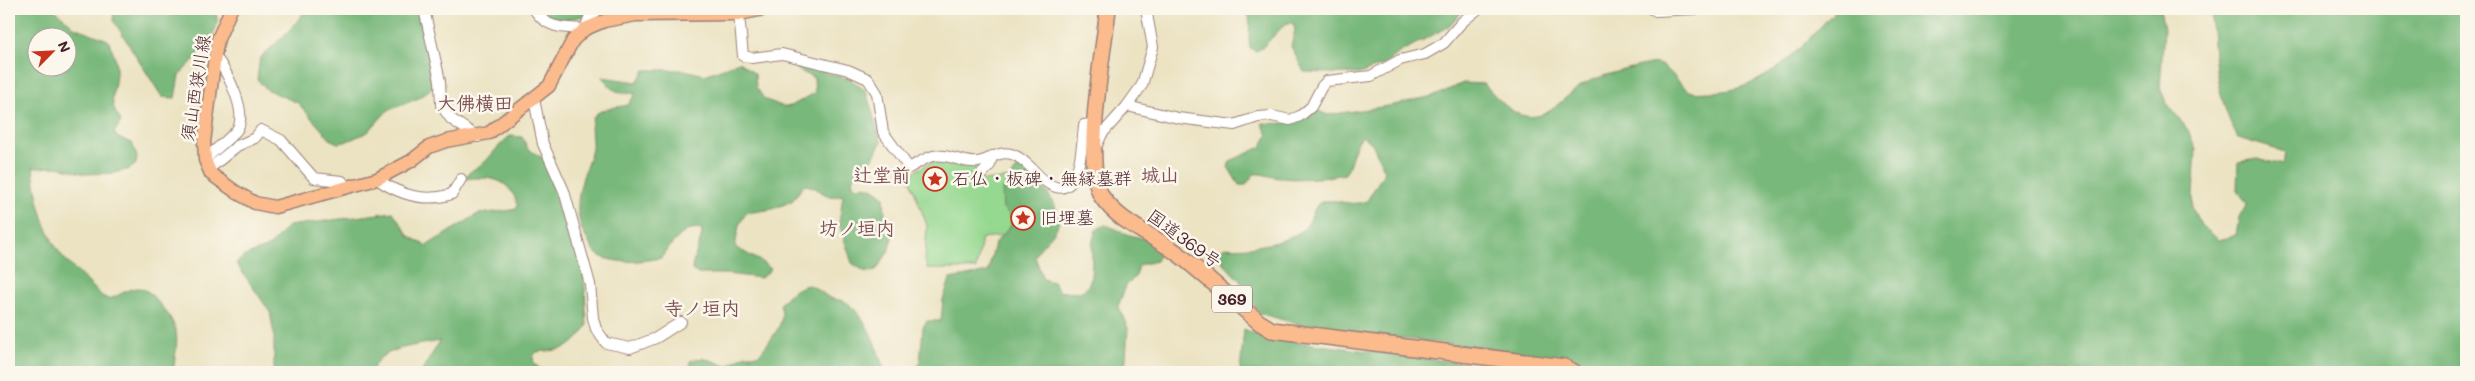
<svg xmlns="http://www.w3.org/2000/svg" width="2475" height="381" font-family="Mali,'Klee One',sans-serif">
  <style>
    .green { fill: #95d890; stroke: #707c5e }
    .forest { fill: #78b87a; stroke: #616c52; fill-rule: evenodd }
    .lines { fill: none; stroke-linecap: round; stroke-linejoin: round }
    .minor-casing { stroke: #9b8177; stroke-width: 12 }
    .major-casing { stroke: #9b8177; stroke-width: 15 }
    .highway-casing { stroke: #9b8177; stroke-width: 18 }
    .minor { stroke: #fff; stroke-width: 10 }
    .major { stroke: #fbbb8d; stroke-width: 12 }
    .highway { stroke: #fbbb8d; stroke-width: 15 }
    .labels { text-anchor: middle; stroke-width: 5; stroke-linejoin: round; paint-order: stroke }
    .shield { fill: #fbf7ec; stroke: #7f6065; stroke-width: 1 }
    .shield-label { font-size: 16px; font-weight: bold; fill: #4a1f2b }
    .street-label { font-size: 18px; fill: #4a1f2b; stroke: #fbf7ec }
    .poi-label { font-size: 18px; fill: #4a1f2b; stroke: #fbf7ec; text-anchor: start }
    .neighbourhood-label { font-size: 19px; font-weight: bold; fill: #805255; stroke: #fbf7ec }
  </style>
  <rect width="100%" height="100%" fill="#fbf7ec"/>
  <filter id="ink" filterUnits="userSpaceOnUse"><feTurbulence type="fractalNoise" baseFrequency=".02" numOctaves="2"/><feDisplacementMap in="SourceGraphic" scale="10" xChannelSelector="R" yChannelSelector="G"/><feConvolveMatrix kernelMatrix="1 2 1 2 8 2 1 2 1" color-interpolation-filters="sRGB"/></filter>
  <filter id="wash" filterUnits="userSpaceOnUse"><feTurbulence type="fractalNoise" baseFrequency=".0096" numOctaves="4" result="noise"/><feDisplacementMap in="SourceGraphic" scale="20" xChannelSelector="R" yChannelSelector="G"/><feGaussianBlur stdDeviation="1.12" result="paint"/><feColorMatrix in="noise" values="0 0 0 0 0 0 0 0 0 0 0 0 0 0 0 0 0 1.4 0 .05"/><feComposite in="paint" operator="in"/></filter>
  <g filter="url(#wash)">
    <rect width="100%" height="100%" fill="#ece3c3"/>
    <!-- green -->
    <path class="green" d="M 934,161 L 973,165 L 982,181 L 1013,178 L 1029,233 L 982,238 L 976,269 L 927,269 L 925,260 L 927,225 L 908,175 Z"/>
    <!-- forest -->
    <g class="forest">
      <path d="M 9,9 L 54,9 L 74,27 L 108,40 C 112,49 116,57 116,67 C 117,91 105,99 121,121 L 114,133 L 118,138 L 132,143 L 137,157 L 136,164 L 130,169 L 113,173 L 85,174 L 60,167 L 33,168 C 35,192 42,220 53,242 C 64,263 86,279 102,296 L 108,299 C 118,297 128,288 137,288 C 146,288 151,294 156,300 C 182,328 178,336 173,372 L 9,372 ZM 38,38 L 68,38 L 68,68 L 38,68 Z"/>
      <path d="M 113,9 L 215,9 C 216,14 218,20 217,24 C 214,39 190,65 179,75 L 175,98 L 162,97 L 114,21 Z"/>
      <path d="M 307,9 L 419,9 L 434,86 L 419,98 L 387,111 L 368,132 L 345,142 L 338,143 L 331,140 L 298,103 L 266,89 L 257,79 L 260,58 L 286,34 Z"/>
      <path d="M 541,9 L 549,10 L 602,9 L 600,11 C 581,16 555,28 541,9 Z"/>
      <path d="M 1246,9 L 1464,9 L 1450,26 L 1400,52 L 1386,64 L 1359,74 L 1304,72 L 1291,46 L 1295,30 L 1293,23 L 1286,23 L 1262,48 L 1256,51 L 1250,48 C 1247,35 1253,19 1246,9 Z"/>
      <path d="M 1837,9 L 2160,9 L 2164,29 L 2160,88 L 2166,102 L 2188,130 L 2196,150 L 2192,208 L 2202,227 L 2219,240 L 2236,235 L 2239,217 L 2247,203 L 2237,190 L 2238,162 L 2257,159 L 2283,165 L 2285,152 L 2238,138 C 2216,98 2213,54 2211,9 L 2466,9 L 2466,372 L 1600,372 L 1579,360 L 1308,327 L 1259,313 L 1240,281 L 1223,263 L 1219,251 L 1225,247 C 1245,250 1296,243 1308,224 C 1313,217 1313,205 1322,202 C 1339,197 1347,208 1367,201 L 1385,171 L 1372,143 L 1362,136 C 1351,150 1353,160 1345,174 C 1325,178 1301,180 1281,178 C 1272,178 1264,173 1254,174 L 1246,185 L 1239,185 L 1228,167 L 1230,161 L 1261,147 L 1268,135 L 1262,123 C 1287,125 1294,122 1316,110 L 1328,115 L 1394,105 L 1437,95 L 1463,83 L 1484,84 C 1502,103 1522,129 1551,110 C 1562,102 1572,91 1584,84 C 1598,76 1634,67 1650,64 C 1666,60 1676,82 1688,90 C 1695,94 1703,92 1711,92 C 1766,92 1802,46 1837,9 Z"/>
      <path d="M 739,62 L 755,74 L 756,87 L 764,99 L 784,107 L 791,106 L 815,93 L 814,78 L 798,70 L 794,64 L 850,79 L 866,91 L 881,142 L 872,160 L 852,179 L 854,187 C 868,185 873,187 884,197 L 885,218 L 892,238 L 888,252 L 877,269 L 871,272 L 864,271 L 852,263 L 839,223 L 843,195 C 823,201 821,186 804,185 L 792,201 L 773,209 L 746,213 L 739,225 L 735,247 L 760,261 L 771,269 L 761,278 L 726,274 L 698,274 L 692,270 C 693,256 702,243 702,229 C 684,224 671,246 661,258 C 641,261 619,265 600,256 C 594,253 591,247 588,241 C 569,211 581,183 591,153 C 595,142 587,125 595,115 C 602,108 619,107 628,105 L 636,93 C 619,95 613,91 602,77 L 637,82 L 645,70 L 684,70 L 705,75 Z"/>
      <path d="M 510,136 L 522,137 L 528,149 L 546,160 L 584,273 L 587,326 C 571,350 563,350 536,352 L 533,357 L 534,364 L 545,372 L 421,372 L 440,341 C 421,345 373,348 373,372 L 274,372 L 274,334 L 270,312 L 236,263 L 245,256 L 270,246 L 288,226 L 393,212 L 409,236 L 426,246 L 478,214 L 512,210 L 518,206 C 510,178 491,176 465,179 C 469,169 479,168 486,161 C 494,152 500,144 510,136 Z"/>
      <path d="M 1019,167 C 1034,170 1064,210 1058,225 C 1053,238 1040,244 1035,257 L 1043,279 L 1053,282 L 1059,291 C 1096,299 1091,277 1092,250 C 1092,243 1094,236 1096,230 L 1105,225 C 1113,227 1119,231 1127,234 C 1144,240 1150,235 1160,253 L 1156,261 L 1139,265 L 1136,276 L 1126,286 L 1118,306 L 1128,328 L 1125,372 L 913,372 L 920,362 L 923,327 L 927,321 L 941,321 L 943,300 L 950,279 L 988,272 L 995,243 L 1010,227 L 1012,221 L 1009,214 L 1003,208 L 1002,189 C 1010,183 1011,173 1019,167 Z"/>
      <path d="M 808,285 C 817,288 821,292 828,297 C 833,300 840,299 846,302 C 869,318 876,348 885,372 L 691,372 L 690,361 C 703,355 715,362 727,366 L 745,355 L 759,355 C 769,340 788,324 780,305 C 786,295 797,287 808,285 Z"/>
      <path d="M 1244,329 L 1265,338 L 1534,372 L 1240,372 Z"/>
    </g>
  </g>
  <g filter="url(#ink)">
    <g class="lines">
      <!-- minor casing -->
      <g class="minor-casing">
        <g id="minor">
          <path d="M 424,9 L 440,81 L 441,105 L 451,119 L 478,137"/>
          <path d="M 534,9 C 546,29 564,28 585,29 L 589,18 L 599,9"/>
          <path d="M 1652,9 L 1656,11 L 1696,9"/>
          <path d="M 739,14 L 743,56 L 752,58 L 782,54 L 848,70 L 868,79 L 877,93 L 883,132 L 909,168 C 917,164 925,158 933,156 C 948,153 963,164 978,162 C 991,160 1000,149 1014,155 C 1028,161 1035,174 1046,182 C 1081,207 1082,143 1084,125 L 1096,123"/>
          <path d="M 534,99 L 543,144 L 564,191 L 590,284 L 593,318 L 596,329 L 606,343 L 630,348 L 656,338 L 681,322"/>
          <path d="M 1127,106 L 1178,118 L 1234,125 L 1258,117 L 1272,116 L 1290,120 L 1300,116 L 1311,107 L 1322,86 L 1327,81 L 1371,76 L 1400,60 L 1425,54 L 1444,43 L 1462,22 L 1478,9"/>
          <path d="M 1097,145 L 1102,134 L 1127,106 L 1142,85 L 1153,47 L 1146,9"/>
          <path d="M 205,160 C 214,150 227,141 236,131 C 250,114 226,70 215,56"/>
          <path d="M 209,169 L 237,146 L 255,138 L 261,130 L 281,140 L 314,178 L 342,181 L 347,188"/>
          <path d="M 978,178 L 990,165 L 992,156"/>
          <path d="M 377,179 C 400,195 424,203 452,194 L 461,179"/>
        </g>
      </g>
      <!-- major casing -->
      <g class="major-casing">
        <path id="major" d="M 231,9 L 218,39 L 215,56 L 204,142 L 205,160 L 211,174 L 236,192 L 255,203 L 275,207 L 377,179 L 411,161 L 429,147 L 446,141 L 489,133 L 549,86 L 573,40 L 585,29 L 604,21 L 636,15 L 739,14 L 764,9"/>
      </g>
      <!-- highway casing -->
      <g class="highway-casing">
        <path id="highway" d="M 1108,9 C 1104,48 1082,166 1102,197 C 1120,224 1156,236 1181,256 C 1207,277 1233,300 1259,322 L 1272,330 L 1564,367 L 1574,372"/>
      </g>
      <!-- minor -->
      <use href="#minor" class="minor"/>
      <!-- major -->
      <use href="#major" class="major"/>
      <!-- highway -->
      <use href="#highway" class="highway"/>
    </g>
  </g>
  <!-- icons -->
  <defs>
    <g id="sight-ring" transform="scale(1.25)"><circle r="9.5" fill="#fbf7ec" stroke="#c8321e" stroke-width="1.5"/><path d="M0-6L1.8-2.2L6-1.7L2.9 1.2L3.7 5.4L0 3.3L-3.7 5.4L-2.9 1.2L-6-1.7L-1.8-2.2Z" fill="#c8321e"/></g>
  </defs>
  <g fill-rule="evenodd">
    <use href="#sight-ring" x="935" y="179"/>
    <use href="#sight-ring" x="1023" y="218"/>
  </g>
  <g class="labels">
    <!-- shield labels -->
    <rect class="shield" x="1212" y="285.5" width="40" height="27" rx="4"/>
    <g class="shield-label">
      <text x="1232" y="305">369</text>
    </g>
    <!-- street labels -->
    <g class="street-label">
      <text transform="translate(196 88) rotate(-81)" y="6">須山西狭川線</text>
      <text transform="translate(1184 239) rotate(36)" y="6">国道369号</text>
    </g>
    <!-- poi labels -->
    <g class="poi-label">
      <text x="952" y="185">石仏・板碑・無縁墓群</text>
      <text x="1040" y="224">旧埋墓</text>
    </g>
    <!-- neighbourhood labels -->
    <g class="neighbourhood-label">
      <text x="475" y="110">大佛横田</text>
      <text x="882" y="182">辻堂前</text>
      <text x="1160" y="182">城山</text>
      <text x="857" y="235">坊ノ垣内</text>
      <text x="702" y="315">寺ノ垣内</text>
    </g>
  </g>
  <!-- margin -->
  <rect width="2475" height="381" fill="none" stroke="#fbf7ec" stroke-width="30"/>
  <!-- north arrow -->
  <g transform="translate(52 52) rotate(66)"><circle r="24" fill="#fbf7ec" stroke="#b4a19f"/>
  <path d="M0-4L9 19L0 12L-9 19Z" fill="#c8321e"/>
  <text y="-8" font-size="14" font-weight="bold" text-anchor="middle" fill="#4a1f2b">N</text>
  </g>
</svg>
